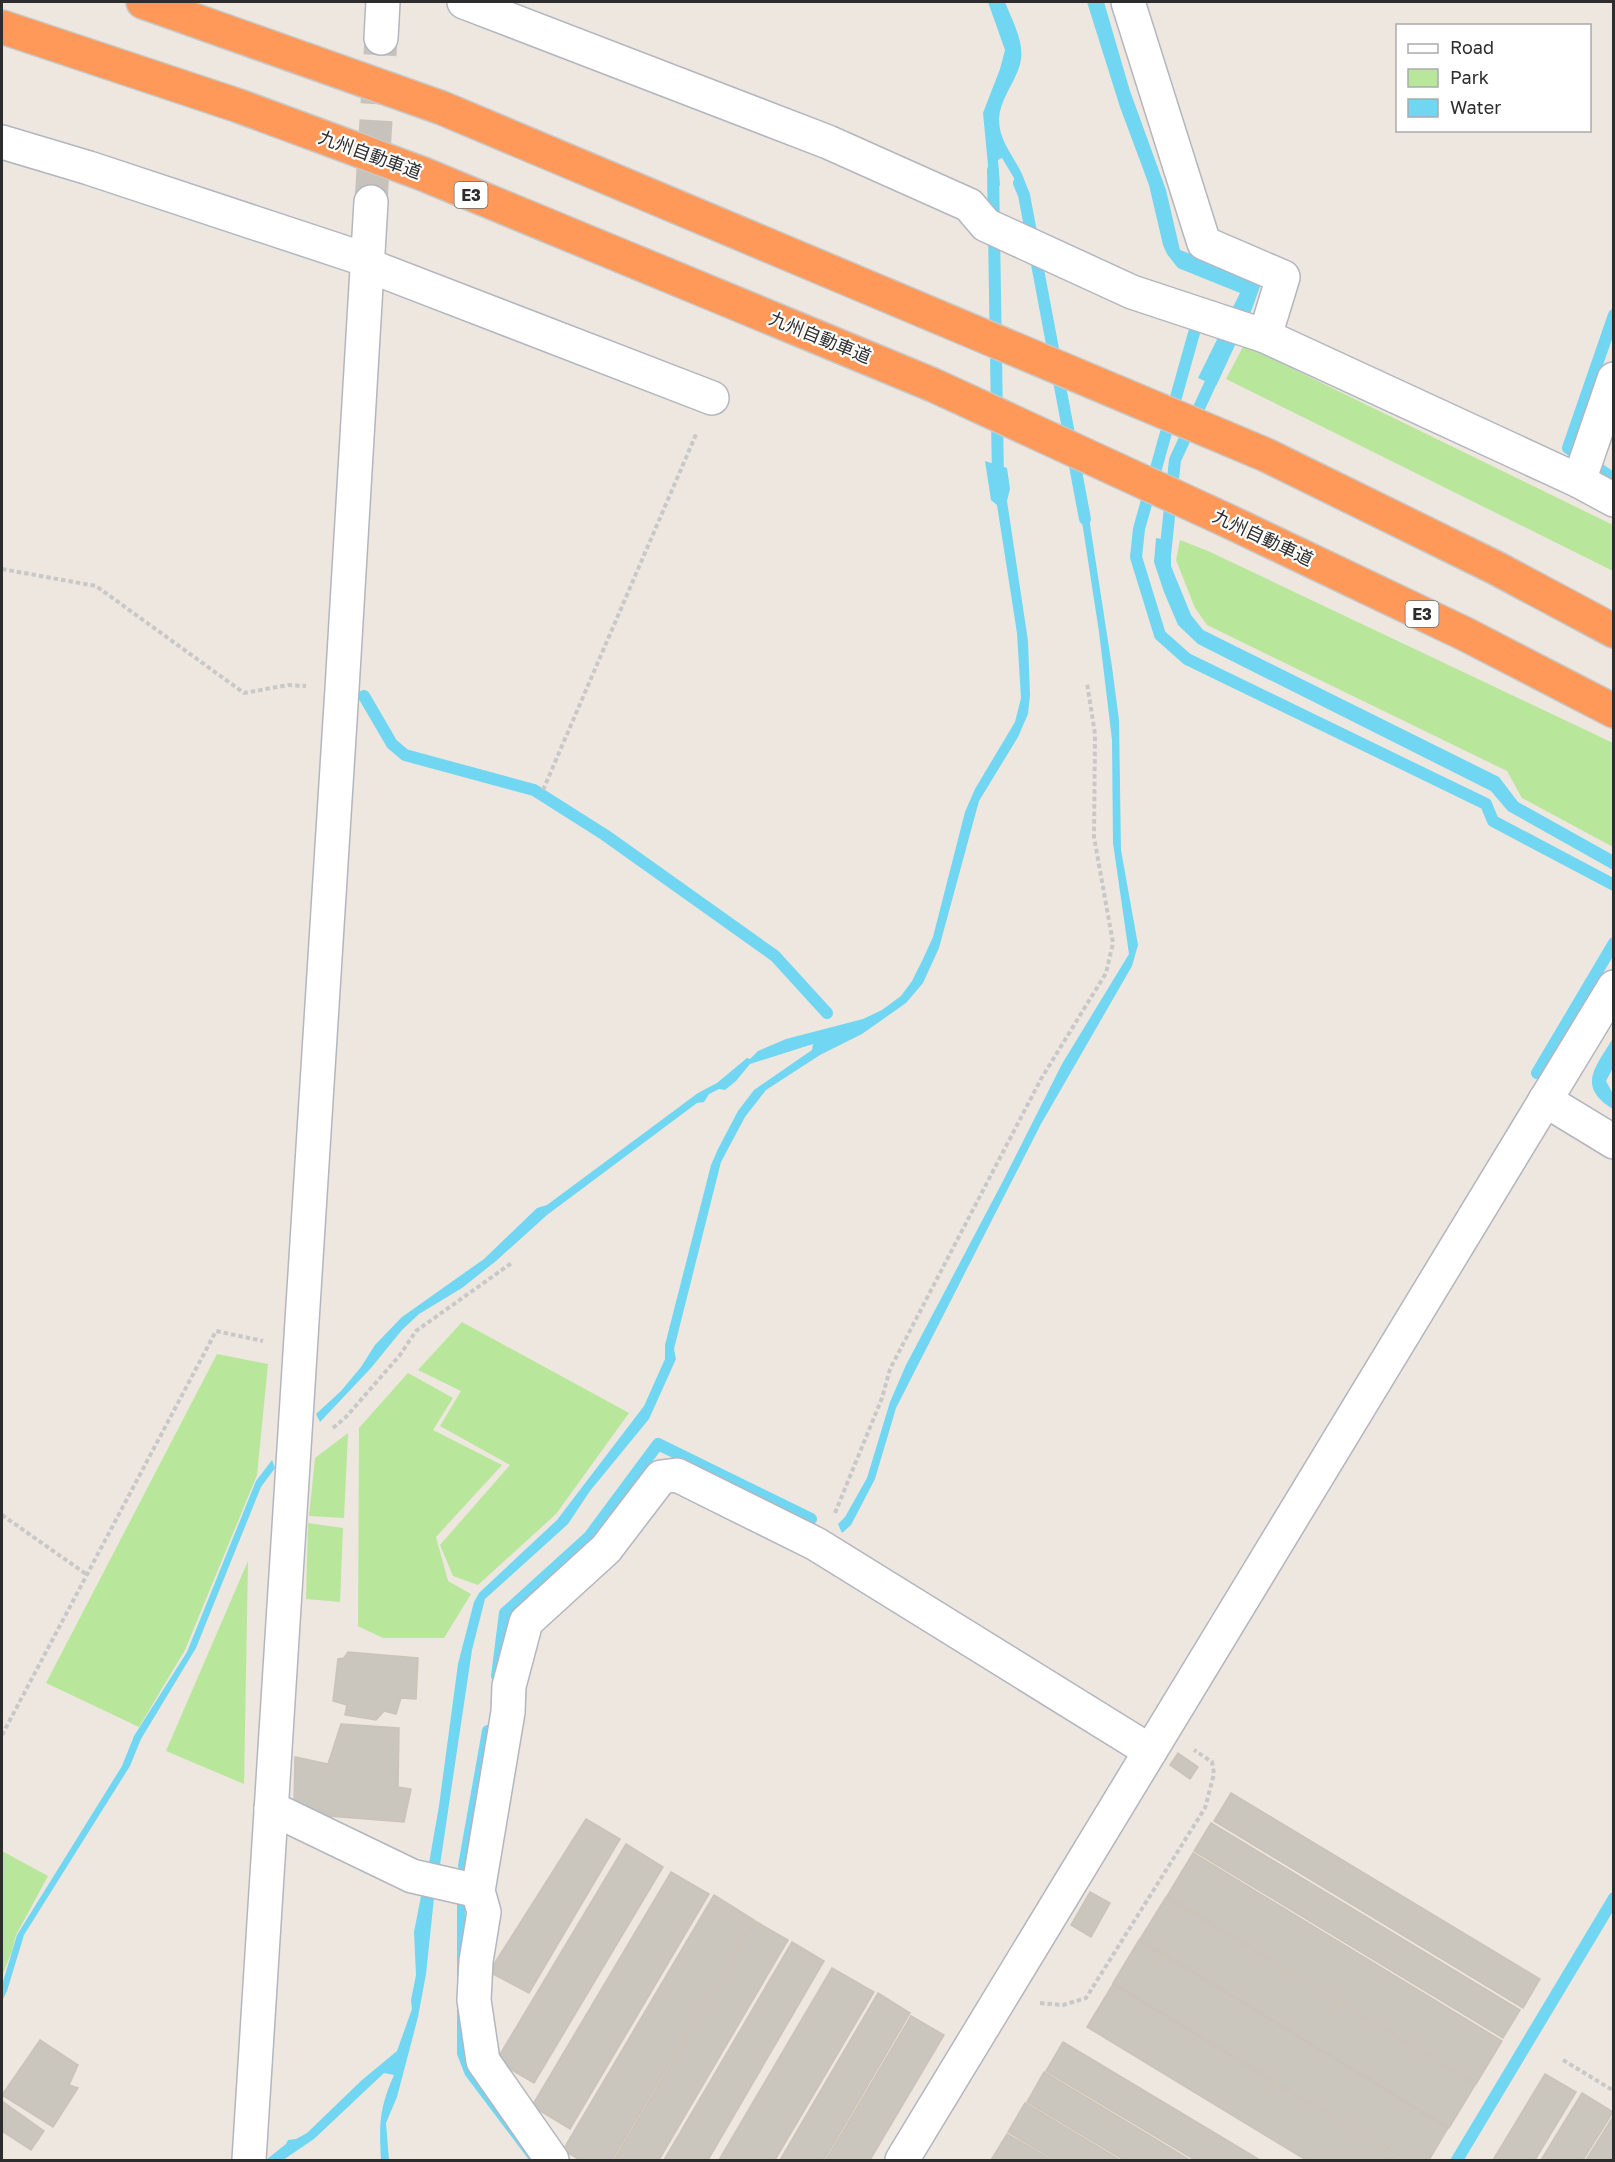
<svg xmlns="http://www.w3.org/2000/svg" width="1615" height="2162" font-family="'Golos Text','Noto Sans JP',sans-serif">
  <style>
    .green { fill: #b8e69b }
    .water { fill: #71d6f2 }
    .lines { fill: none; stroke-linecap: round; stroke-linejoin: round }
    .stream { stroke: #71d6f2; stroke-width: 12 }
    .building { fill: #cac5bd; stroke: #cac3b8; stroke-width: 1.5 }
    .tertiary-tunnel { stroke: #c7c2bb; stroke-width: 33; stroke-dasharray: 33 16; stroke-linecap: butt }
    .minor-casing { stroke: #b3b6c0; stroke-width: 36 }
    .tertiary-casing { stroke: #b3b6c0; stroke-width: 36 }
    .motorway-casing { stroke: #c8c8c8; stroke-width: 36 }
    .path { stroke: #c8c8c8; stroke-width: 4; stroke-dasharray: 4.5 3; stroke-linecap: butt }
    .minor { stroke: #fff; stroke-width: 33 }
    .tertiary { stroke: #fff; stroke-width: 33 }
    .motorway { stroke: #ff995a; stroke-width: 33 }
    .labels { text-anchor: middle; stroke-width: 4.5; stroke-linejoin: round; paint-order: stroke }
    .shield { fill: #fff; stroke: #6c6c6c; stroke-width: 1.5 }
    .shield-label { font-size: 16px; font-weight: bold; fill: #2d2d2d }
    .street-label { font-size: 18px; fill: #2d2d2d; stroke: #fff }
  </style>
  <rect width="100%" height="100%" fill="#eee7df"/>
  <!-- green -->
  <g class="green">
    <path d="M 1244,345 L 1613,525 L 1613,571 L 1226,379 Z"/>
    <path d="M 1180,540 L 1208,551 L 1613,743 L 1613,847 L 1522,798 L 1507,771 L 1207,625 L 1195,608 L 1176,560 Z"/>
    <path d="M 462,1322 L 629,1413 L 556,1514 L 478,1585 L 453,1576 L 440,1545 L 510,1465 L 440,1426 L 461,1391 L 418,1370 Z"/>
    <path d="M 217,1354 L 268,1364 L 257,1475 L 185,1650 L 139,1727 L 46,1683 Z"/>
    <path d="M 408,1373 L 453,1398 L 433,1430 L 502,1465 L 436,1537 L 448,1581 L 471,1594 L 444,1638 L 383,1638 L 358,1626 L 359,1428 Z"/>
    <path d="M 348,1433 L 344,1518 L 309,1516 L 315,1458 Z"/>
    <path d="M 308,1523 L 343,1528 L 340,1602 L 306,1599 Z"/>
    <path d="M 248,1561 L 244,1784 L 166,1751 Z"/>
    <path d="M 2,1851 L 48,1876 L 16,1935 L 12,1951 L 2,1976 Z"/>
  </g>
  <!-- water -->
  <g class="water">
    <path d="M 988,2 L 1005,2 C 1011,18 1024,41 1021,59 C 1018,80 1000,97 999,119 C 999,141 1013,155 1022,174 C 1025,180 1026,189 1028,196 L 1021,199 L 1014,178 L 1002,158 L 998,160 L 1000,186 L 990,186 L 983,113 L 1000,69 L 1005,50 Z"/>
    <path d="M 1087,2 L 1104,2 L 1130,91 L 1166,190 L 1180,250 L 1262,281 L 1252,309 L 1216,386 L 1198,378 L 1240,293 L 1178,268 L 1167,254 L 1163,245 L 1149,185 L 1120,107 Z"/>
    <path d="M 985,461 L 1007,468 L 1010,489 L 1007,501 L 1028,641 L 1030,695 L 1028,714 L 1018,737 L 979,801 L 939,948 L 923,983 L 906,1003 L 862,1034 L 820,1055 L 766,1090 L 745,1117 L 721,1162 L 674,1349 L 676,1359 L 649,1419 L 590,1491 L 568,1524 L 485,1599 L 472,1650 L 440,1865 L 429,1863 L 439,1806 L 458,1664 L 474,1602 L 479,1593 L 557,1520 L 644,1406 L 665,1359 L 665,1345 L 711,1165 L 718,1149 L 738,1111 L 754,1090 L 812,1050 L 813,1044 L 750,1064 L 736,1081 L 725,1090 L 719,1089 L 709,1094 L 704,1102 L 697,1103 L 547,1215 L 496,1261 L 462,1288 L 419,1314 L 402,1330 L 371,1368 L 320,1422 L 316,1414 L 341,1391 L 361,1367 L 375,1345 L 402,1317 L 484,1259 L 537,1208 L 547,1205 L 698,1093 L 717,1083 L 747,1058 L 750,1059 L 758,1051 L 786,1039 L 863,1019 L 882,1010 L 901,996 L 912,981 L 922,961 L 933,937 L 965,812 L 975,789 L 1015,722 L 1021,698 L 1017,633 L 997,505 L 991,500 Z"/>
    <path d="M 1079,502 L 1087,505 L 1112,667 L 1119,720 L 1121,850 L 1138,945 L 1132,966 L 1041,1124 L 896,1408 L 875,1479 L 851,1525 L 842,1533 L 838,1524 L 845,1517 L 867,1478 L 890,1402 L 906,1365 L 1003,1181 L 1062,1064 L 1129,954 L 1113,843 L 1112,740 L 1099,632 Z"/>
    <path d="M 1156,538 L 1171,541 L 1171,566 L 1191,615 L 1203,630 L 1499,777 L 1518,802 L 1613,855 L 1613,870 L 1508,811 L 1491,791 L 1198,644 L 1178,625 L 1164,592 L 1154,562 Z"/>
    <path d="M 1613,1038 L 1613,1068 L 1606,1081 L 1613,1094 L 1613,1109 C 1576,1086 1596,1067 1613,1038 Z"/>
    <path d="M 272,1460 L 275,1468 L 261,1487 L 196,1648 L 141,1739 L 130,1766 L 24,1935 L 7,1991 L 2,2001 L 2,1985 L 17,1935 L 122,1766 L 134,1736 L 187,1652 L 256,1481 Z"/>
    <path d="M 421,1896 L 434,1898 L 426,1974 L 418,2017 L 397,2097 L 386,2123 L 389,2160 L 381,2160 C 379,2126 379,2108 394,2075 L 384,2073 L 314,2139 L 283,2160 L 266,2160 L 286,2144 L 288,2140 L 296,2139 L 307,2133 L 362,2080 L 397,2051 L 412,2009 L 411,2000 L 416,1975 L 414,1932 Z"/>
    <path d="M 457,1901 L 465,1901 L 465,2036 L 538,2160 L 529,2160 L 465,2075 L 457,2054 Z"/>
  </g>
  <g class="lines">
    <!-- stream -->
    <g class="stream">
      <path d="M 993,170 L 998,480"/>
      <path d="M 1019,183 L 1024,195 L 1085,519"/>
      <path d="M 1614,315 L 1568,448 L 1614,479"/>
      <path d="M 1194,333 L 1139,529 L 1136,557 L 1160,635 L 1187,659 L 1486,804 L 1493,821 L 1614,885"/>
      <path d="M 1165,555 L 1175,460 L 1217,369"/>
      <path d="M 364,696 L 392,744 L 405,755 L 534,790 L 605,835 L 775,956 L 827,1013"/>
      <path d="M 1537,1073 L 1614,943"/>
      <path d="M 497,1676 L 505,1613 L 589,1537 L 658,1444 L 811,1519"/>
      <path d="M 464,1866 L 488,1731"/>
      <path d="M 1457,2160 L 1614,1898"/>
    </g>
  </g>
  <!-- building -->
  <g class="building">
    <path d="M 348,1652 L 418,1658 L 416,1699 L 401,1698 L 396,1714 L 384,1711 L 376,1720 L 345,1715 L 347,1705 L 333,1701 L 338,1659 L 344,1658 Z"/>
    <path d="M 341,1724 L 399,1728 L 398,1787 L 411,1789 L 404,1822 L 328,1816 L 294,1803 L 295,1757 L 328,1764 Z"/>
    <path d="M 1178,1753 L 1198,1767 L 1190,1779 L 1170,1765 Z"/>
    <path d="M 1231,1793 L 1540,1979 L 1523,2008 L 1214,1821 Z"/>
    <path d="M 586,1819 L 620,1839 L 529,1993 L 489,1972 Z"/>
    <path d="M 1211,1823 L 1520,2010 L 1503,2038 L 1194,1851 Z"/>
    <path d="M 626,1844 L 663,1867 L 534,2083 L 496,2061 Z"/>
    <path d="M 1193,1853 L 1502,2041 L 1476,2084 L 1167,1896 Z"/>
    <path d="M 671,1872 L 709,1894 L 570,2129 L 532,2106 Z"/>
    <path d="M 1090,1892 L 1110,1903 L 1091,1937 L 1071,1925 Z"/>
    <path d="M 714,1895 L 754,1920 L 612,2160 L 580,2160 L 563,2150 Z"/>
    <path d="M 1166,1897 L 1475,2085 L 1449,2128 L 1140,1939 Z"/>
    <path d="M 755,1921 L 788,1940 L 659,2160 L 614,2160 Z"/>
    <path d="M 1139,1940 L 1448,2128 L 1429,2160 L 1405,2160 L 1113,1983 Z"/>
    <path d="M 792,1942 L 824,1961 L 708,2160 L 664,2160 Z"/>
    <path d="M 832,1968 L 874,1992 L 775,2160 L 719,2160 Z"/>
    <path d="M 1113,1984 L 1402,2160 L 1306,2160 L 1087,2027 Z"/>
    <path d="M 878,1993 L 910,2013 L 824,2160 L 780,2160 Z"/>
    <path d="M 911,2016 L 944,2035 L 870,2160 L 826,2160 Z"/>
    <path d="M 40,2040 L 78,2065 L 69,2085 L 78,2088 L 53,2127 L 2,2095 Z"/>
    <path d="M 1063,2042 L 1260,2160 L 1195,2160 L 1046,2071 Z"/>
    <path d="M 1044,2072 L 1190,2160 L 1124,2160 L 1027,2102 Z"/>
    <path d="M 1545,2074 L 1576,2092 L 1535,2160 L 1493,2160 Z"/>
    <path d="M 1582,2093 L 1613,2112 L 1583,2160 L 1541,2160 Z"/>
    <path d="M 2,2101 L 44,2131 L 31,2150 L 2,2131 Z"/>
    <path d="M 1025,2103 L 1120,2160 L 1055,2160 L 1008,2132 Z"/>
    <path d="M 1614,2115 L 1614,2160 L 1586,2160 Z"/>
    <path d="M 1007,2134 L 1052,2160 L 991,2160 Z"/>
  </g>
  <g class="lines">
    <!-- tertiary-tunnel -->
    <path class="tertiary-tunnel" d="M 371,202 L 381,38"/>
    <!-- minor casing -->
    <g class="minor-casing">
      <g id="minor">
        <path d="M 464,2 L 828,142 L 969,205 L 986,225 L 1132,292 L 1265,336 L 1579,481 L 1614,500"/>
        <path d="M 1128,2 L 1204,243 L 1283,277 L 1265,336"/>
        <path d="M 2,142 L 89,168 L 367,260"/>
        <path d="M 367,265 L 712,398"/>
        <path d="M 1579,481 L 1614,379"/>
        <path d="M 1545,1100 L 1614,1142"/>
        <path d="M 271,1808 L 412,1876 L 478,1891"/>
        <path d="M 552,2160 L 483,2061 L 474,2000 L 476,1961 L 484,1912 L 478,1891 L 508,1712 L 509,1686 L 526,1622 L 606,1549 L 661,1477 L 677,1475 L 816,1544 L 1150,1751"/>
        <path d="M 902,2160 L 1614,987"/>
      </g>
    </g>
    <!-- tertiary casing -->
    <g class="tertiary-casing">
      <g id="tertiary">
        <path d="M 381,38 L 383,2"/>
        <path d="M 249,2160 L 342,689 L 371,202"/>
      </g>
    </g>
    <!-- motorway casing -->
    <g class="motorway-casing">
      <g id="motorway">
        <path d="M 143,2 L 442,108 L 1266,455 L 1496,568 L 1614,631"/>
        <path d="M 2,27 L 239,106 L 423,174 L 933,385 L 1228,521 L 1465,634 L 1614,711"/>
      </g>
    </g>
    <!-- path -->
    <g class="path">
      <path d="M 2,569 L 96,586 L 244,693 L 288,685 L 306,686"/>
      <path d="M 543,790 L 697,432"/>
      <path d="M 333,1428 L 346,1417 L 400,1355 L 416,1331 L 513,1262"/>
      <path d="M 835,1513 L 882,1398 L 890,1369 L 1041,1079 L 1106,973 L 1113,943 L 1094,837 L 1095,734 L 1087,683"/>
      <path d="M 2,1515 L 86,1574"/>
      <path d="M 2,1735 L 216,1331 L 263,1341"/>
      <path d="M 1040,2003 L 1063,2005 L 1086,1998 L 1205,1808 L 1214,1774 L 1212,1762 L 1194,1750"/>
      <path d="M 1563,2060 L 1614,2091"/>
    </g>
    <!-- minor -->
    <use href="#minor" class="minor"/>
    <!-- tertiary -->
    <use href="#tertiary" class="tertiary"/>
    <!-- motorway -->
    <use href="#motorway" class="motorway"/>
  </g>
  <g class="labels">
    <!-- shield labels -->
    <g class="shield">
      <rect x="454.5" y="182" width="33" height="26" rx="4.5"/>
      <rect x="1405.5" y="601" width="33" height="26" rx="4.5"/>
    </g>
    <g class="shield-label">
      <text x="471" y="201">E3</text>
      <text x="1422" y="620">E3</text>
    </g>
    <!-- street labels -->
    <g class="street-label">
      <text transform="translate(370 155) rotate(20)" y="6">九州自動車道</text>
      <text transform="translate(820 338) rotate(22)" y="6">九州自動車道</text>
      <text transform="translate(1263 538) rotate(25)" y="6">九州自動車道</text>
    </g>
  </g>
  <!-- border -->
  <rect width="1615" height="2162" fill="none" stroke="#2d2d2d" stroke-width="6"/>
  <!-- legend -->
  <rect x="1396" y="24" width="195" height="108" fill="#ffffff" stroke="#ababab" stroke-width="1.5"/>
  <rect x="1408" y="44" width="30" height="9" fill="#ffffff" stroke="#ababab" stroke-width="1.5"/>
  <text x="1450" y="54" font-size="18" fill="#2d2d2d">Road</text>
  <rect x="1408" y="69" width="30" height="18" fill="#b8e69b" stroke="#ababab" stroke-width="1.5"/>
  <text x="1450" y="84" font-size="18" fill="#2d2d2d">Park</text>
  <rect x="1408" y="99" width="30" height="18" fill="#71d6f2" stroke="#ababab" stroke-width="1.5"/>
  <text x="1450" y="114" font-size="18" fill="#2d2d2d">Water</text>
</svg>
